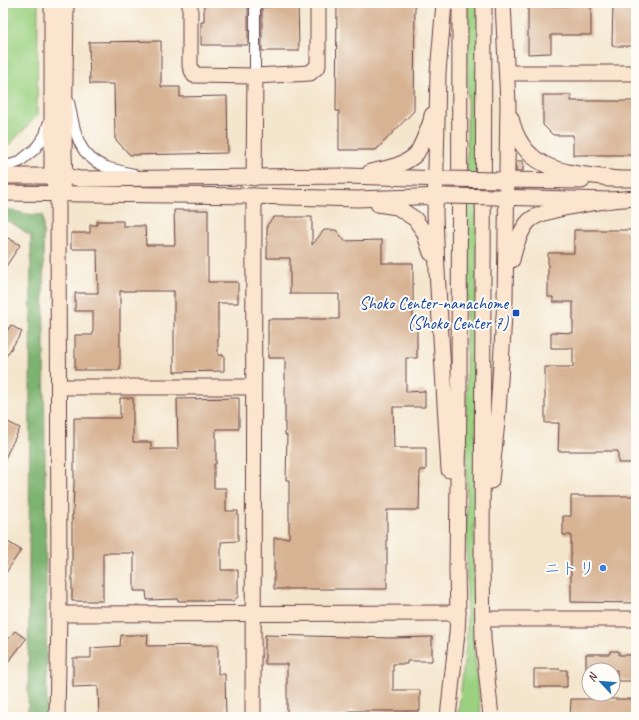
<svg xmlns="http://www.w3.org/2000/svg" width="639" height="720" font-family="Caveat,'Klee One',sans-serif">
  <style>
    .green { fill: #9cd182; stroke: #737856 }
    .forest { fill: #7db370; stroke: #64694e }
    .building { fill: #d7b293 }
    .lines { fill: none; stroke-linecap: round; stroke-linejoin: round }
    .street-casing { stroke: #643d43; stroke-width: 12 }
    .secondary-casing { stroke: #643d43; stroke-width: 17 }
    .street { stroke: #fff; stroke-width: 10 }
    .secondary { stroke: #fce5cf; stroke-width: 15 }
    .secondary-bridge-casing { stroke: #643d43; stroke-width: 17; stroke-linecap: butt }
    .secondary-bridge { stroke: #fce5cf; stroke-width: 15 }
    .transit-dot { fill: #1a4fb4; stroke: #fdfcf7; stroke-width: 1.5 }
    .shop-dot { fill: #3f7fe0; stroke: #fdfcf7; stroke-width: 1.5 }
    .labels { text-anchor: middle; stroke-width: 4; stroke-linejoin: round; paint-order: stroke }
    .transit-label { font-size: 17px; fill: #164399; stroke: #fdfcf7; text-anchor: end }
    .shop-label { font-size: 17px; fill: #366cbe; stroke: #fdfcf7; text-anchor: end }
  </style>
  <rect width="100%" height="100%" fill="#fdfcf7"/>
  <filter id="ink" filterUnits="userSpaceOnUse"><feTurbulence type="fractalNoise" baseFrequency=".025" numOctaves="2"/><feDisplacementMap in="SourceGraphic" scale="8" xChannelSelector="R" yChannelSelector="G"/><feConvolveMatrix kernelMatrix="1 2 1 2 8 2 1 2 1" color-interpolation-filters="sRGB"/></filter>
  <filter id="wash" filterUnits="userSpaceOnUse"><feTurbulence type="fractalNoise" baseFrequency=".012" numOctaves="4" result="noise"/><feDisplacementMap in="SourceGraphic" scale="16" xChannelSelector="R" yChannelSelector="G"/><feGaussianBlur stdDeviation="0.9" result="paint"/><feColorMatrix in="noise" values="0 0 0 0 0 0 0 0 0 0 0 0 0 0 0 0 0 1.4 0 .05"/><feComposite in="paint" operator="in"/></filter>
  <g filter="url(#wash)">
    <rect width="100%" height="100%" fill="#f4e6cd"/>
    <!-- green -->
    <g class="green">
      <path d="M 3,3 L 38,3 L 37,116 L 3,151 Z"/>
      <path d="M 468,3 L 478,3 L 476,431 L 473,640 L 481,717 L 458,717 L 467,636 L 466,258 Z"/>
    </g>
    <!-- forest -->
    <path class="forest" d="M 3,208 L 26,214 L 43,215 L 47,717 L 28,717 L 31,236 C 23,231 12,221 3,220 Z"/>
    <g id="blocks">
      <!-- building -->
      <g class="building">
        <path d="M 204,3 L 247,3 L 247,7 L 248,7 L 248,45 L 201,45 L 201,22 L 204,22 Z"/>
        <path d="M 269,3 L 298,3 L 299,51 L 262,51 L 262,7 L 269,7 Z"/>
        <path d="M 337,3 L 415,3 L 414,111 L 376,150 L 339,150 L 339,111 L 336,111 Z"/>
        <path d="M 567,3 L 591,3 L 591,35 L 551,35 L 551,53 L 528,54 L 528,6 L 567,6 Z"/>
        <path d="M 613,3 L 636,3 L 636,46 L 612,46 Z"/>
        <path d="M 161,41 L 161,87 L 180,87 L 180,97 L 227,96 L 228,153 L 130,155 L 115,139 L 114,84 L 90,84 L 89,42 Z"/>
        <path d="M 543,95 L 571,95 L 571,101 L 636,101 L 636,155 L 573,155 L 573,135 L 553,135 L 543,125 Z"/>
        <rect x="516" y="161" width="7" height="10"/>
        <path d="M 174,210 L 208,210 L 208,282 L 238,282 L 238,303 L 218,303 L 218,355 L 224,355 L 224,371 L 174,372 L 174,291 L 120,291 L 120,370 L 75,370 L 75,335 L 93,335 L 93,311 L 75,311 L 75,293 L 98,293 L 97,249 L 71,249 L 71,233 L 90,233 L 90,225 L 97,225 L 97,221 L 123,221 L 123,226 L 145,226 L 146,245 L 175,245 Z"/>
        <path d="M 274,217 L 312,217 L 312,245 L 324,230 L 336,230 L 345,241 L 382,240 L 382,263 L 413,263 L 413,319 L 417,319 L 417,358 L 406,358 L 406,392 L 425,391 L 425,407 L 393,407 L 394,448 L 426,448 L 426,470 L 420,470 L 419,510 L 387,510 L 387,589 L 274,589 L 274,538 L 289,538 L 289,480 L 286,480 L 287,435 L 285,435 L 285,358 L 268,358 L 268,319 L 339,319 L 339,294 L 290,294 L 290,258 L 267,258 L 267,225 Z"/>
        <path d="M 574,230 L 636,230 L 636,463 L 618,463 L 618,451 L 558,451 L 559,423 L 545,423 L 545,367 L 573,367 L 573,348 L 551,348 L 551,332 L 573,333 L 573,302 L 553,302 L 553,297 L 548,297 L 548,253 L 574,253 Z"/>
        <path d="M 8,238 L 20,245 L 3,271 L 3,246 Z"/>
        <path d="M 11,325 L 22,332 L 3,361 L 3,337 Z"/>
        <path d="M 120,398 L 133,398 L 133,442 L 151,442 L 151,449 L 178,449 L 177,399 L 239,398 L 239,429 L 216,429 L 216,464 L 214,464 L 214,488 L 226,488 L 226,511 L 238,511 L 238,541 L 221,542 L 221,570 L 238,570 L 238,597 L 233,601 L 178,601 L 178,599 L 147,600 L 146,591 L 134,591 L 134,553 L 103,553 L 103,601 L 72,601 L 72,515 L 73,515 L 74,482 L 74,418 L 120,418 Z"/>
        <path d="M 8,422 L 20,428 L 3,462 L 3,431 Z"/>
        <path d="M 571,496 L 636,496 L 636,603 L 571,602 L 571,535 L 563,535 L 563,516 L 571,516 Z"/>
        <path d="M 8,542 L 21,550 L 3,577 L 3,550 Z"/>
        <path d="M 15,631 L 26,639 L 3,669 L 3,646 Z"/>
        <path d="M 121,635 L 148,635 L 147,646 L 218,645 L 218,674 L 225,674 L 226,717 L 99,717 L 98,686 L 73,687 L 73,658 L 91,658 L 91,648 L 120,646 Z"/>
        <path d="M 265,635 L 392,638 L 432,637 L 432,661 L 407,661 L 407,664 L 393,664 L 393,690 L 420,690 L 420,711 L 349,711 L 349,716 L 287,716 L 287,664 L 265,664 Z"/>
        <path d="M 610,651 L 619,651 L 619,655 L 636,655 L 636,681 L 617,681 L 617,670 L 586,670 L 586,654 L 610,654 Z"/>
        <path d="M 534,669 L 560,669 L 560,670 L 567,670 L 567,687 L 534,687 Z"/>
        <path d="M 571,699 L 636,699 L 636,717 L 570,717 Z"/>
      </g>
    </g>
  </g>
  <g filter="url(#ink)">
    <use href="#blocks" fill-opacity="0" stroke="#643d43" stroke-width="1"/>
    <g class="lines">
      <!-- street casing -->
      <g class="street-casing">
        <g id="street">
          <path d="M 255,76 L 255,3"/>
          <path d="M 69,102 C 75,129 76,155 104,166 C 114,170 124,172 134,174"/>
          <path d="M 3,167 L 19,162 L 35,149 L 45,135 L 48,124"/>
        </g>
      </g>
      <!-- secondary casing -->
      <g class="secondary-casing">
        <g id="secondary">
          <path d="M 52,3 L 52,177 L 58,193 L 59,614 L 57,717"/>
          <path d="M 190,3 L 190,66 L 194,75 L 255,76"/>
          <path d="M 444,3 L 438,73 L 435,214 L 437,271 L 449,470"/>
          <path d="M 484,3 L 482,563 L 483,639 L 491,717"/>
          <path d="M 507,73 L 636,73"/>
          <path d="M 511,118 C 524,175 570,172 618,179"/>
          <path d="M 370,172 C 385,169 407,165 417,153 C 423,143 427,132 431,121 L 432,115"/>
          <path d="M 3,176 L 65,176 L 81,179 L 348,176 L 444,179"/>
          <path d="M 254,178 L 255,76 L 310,73 L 318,66 L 318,3"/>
          <path d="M 608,179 L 636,179"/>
          <path d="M 497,180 L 582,181"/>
          <path d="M 62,185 L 65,176 L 64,154 L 66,3"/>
          <path d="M 3,193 L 254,196 L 357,199 L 445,196"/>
          <path d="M 497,197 L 611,200 L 636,198"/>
          <path d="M 378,204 L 397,207 L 415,219 L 424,232 L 431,253"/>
          <path d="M 512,260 C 515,247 519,232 529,221 C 540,209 594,203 611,200"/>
          <path d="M 59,387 L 253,387"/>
          <path d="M 491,481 L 498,412 L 505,300 L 508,103 L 503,3"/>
          <path d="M 59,614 L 458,613"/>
          <path d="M 483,619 L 636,619"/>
          <path d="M 253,717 L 254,196"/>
          <path d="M 448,717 L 457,633 L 458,613 L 457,571 L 459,392 L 460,3"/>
        </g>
      </g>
      <!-- street -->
      <use href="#street" class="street"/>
      <!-- secondary -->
      <use href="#secondary" class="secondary"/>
      <!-- secondary-bridge casing -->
      <g class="secondary-bridge-casing">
        <g id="secondary-bridge">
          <path d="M 446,179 L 497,180"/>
          <path d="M 446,196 L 497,197"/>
        </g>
      </g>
      <!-- secondary-bridge -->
      <use href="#secondary-bridge" class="secondary-bridge"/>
    </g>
  </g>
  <!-- markers -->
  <rect class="transit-dot" x="512" y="309" width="8" height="8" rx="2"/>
  <circle class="shop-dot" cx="603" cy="568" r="4"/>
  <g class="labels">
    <!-- transit labels -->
    <g class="transit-label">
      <text x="508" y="309">Shoko Center-nanachome<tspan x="508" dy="20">(Shoko Center 7)</tspan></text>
    </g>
    <!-- shop labels -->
    <g class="shop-label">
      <text x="595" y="574">ニトリ</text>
    </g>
  </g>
  <!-- margin -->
  <rect width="639" height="720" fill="none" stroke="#fdfcf7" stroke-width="16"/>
  <!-- north arrow -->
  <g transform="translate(601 682) rotate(296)"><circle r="19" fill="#fdfcf7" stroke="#b5a4a5"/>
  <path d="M0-3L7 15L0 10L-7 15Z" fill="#1f6fb2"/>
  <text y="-6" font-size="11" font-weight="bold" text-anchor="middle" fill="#4a1f2b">N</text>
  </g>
</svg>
